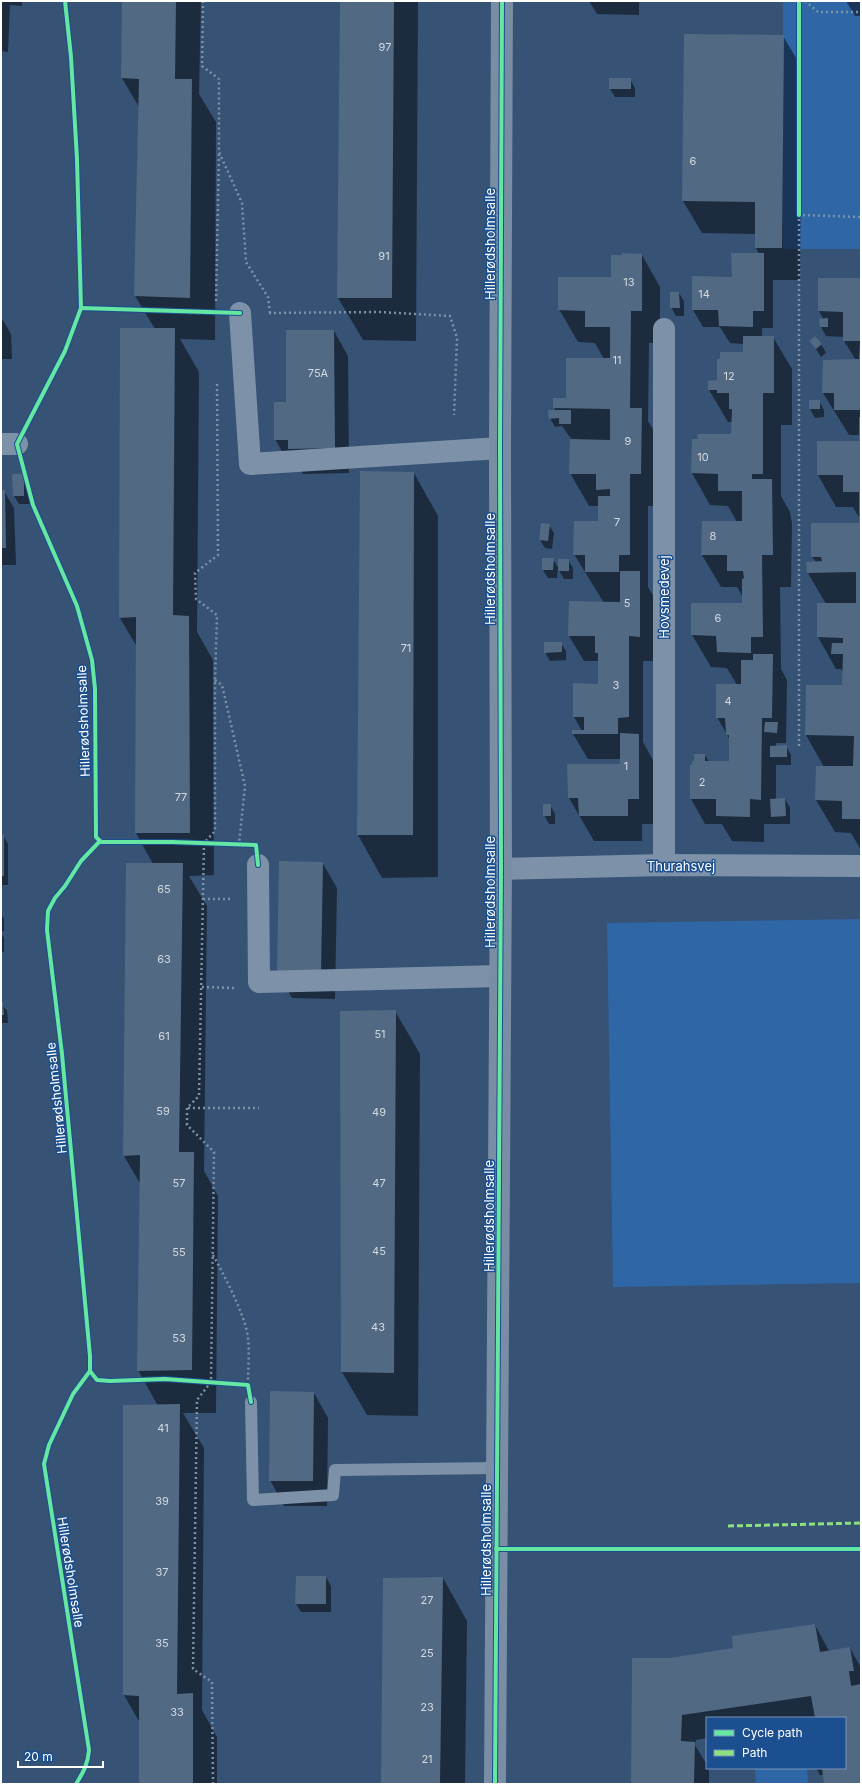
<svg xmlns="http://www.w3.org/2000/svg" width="862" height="1785" font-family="Inter,sans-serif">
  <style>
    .green { fill: #2f66a5 }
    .shadow { fill: #0007 }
    .building { fill: #526984 }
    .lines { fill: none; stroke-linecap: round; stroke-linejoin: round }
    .path { stroke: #7d92a8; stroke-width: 2.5; stroke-dasharray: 2 3; stroke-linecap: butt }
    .lane { stroke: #7d92a8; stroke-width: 12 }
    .street { stroke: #7d92a8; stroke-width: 22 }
    .secondary { stroke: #798da4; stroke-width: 22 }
    .quiet { stroke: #8de07e; stroke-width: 3; stroke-dasharray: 6 3; stroke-linecap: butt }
    .cycleway-casing { stroke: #1b4f8f; stroke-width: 6 }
    .cycleway { stroke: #66e7a1; stroke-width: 4 }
    .labels { text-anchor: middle; stroke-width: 3; stroke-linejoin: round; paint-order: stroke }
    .number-label { font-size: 11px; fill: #d4dae0 }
    .street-label { font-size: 13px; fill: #fff; stroke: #1b4f8f }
  </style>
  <rect width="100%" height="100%" fill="#365274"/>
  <!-- green -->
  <g class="green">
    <rect x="783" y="1" width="78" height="248"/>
    <path d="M 861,919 L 861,1283 L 613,1287 L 607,923 Z"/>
    <path d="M 755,1768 L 807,1768 L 808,1784 L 756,1784 Z"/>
  </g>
  <!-- shadow -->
  <g class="shadow">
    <path d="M 1,1 L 22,1 L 22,6 L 10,5 L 8,52 L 1,51 Z"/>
    <path d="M 123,1 L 201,1 L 199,94 L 216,122 L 215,340 L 180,339 L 199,372 L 197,632 L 213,660 L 214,875 L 189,876 L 207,906 L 204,1171 L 218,1196 L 216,1413 L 183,1413 L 204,1448 L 202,1710 L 217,1737 L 217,1784 L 140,1784 L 140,1723 L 124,1695 L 124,1406 L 158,1406 L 138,1370 L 141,1185 L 124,1156 L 153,864 L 136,833 L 137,647 L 120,618 L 155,329 L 135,296 L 139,107 L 122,78 Z"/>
    <path d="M 341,1 L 418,1 L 416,341 L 363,340 L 338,298 Z"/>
    <path d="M 589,1 L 639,1 L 639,15 L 597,14 Z"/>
    <path d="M 846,1 L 861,1 L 861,16 L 855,16 Z"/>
    <path d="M 685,35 L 783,36 L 802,68 L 800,280 L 773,280 L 773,328 L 762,328 L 762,337 L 773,337 L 792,369 L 792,425 L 781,425 L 781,496 L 790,512 L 792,523 L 791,587 L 780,587 L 781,669 L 787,680 L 786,743 L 776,743 L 776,746 L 786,746 L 791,755 L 791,765 L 776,765 L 776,800 L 785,799 L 790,808 L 790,824 L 764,824 L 764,842 L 732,841 L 722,824 L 705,824 L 691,799 L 693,766 L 705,755 L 709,762 L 730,762 L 730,740 L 717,717 L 737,685 L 727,668 L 711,667 L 692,635 L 692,604 L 743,604 L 743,597 L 737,587 L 721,587 L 702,555 L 737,522 L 728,506 L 710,505 L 692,473 L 732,435 L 732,422 L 728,422 L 709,390 L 718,381 L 720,360 L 744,353 L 744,344 L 730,343 L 720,327 L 703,327 L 693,310 L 693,277 L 733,278 L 759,254 L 756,248 L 756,234 L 702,233 L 683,201 Z"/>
    <path d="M 630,79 L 635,88 L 635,97 L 615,97 L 610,89 Z"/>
    <path d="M 642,255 L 660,287 L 660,343 L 649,343 L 648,421 L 660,441 L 659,506 L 648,506 L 648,587 L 654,597 L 654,661 L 643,661 L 643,742 L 653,760 L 653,824 L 642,824 L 642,841 L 594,841 L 569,798 L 568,765 L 621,765 L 621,759 L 588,759 L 573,734 L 582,731 L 574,717 L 599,685 L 599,661 L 584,661 L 569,636 L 604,603 L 574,554 L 599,522 L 599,506 L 589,506 L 570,473 L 572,440 L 562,426 L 555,427 L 550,418 L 555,411 L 554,399 L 567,399 L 604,359 L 595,343 L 578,342 L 559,309 L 612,278 Z"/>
    <path d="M 819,279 L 861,279 L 861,850 L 851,833 L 835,832 L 816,800 L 817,767 L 824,767 L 806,735 L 807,686 L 843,686 L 843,672 L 841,669 L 836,669 L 818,637 L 826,604 L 808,573 L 816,562 L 812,557 L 860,524 L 860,519 L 853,507 L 836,507 L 818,475 L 818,442 L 860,442 L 860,435 L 849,435 L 823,393 L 824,361 L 856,360 L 844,341 L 844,337 L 826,336 L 821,327 L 820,320 L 824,320 L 819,311 Z"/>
    <path d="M 679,293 L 684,301 L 684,316 L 676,316 L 671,307 Z"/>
    <path d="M 1,317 L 11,334 L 12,359 L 1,359 Z"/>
    <path d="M 334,331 L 348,356 L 349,473 L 303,474 L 298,465 L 290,465 L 275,439 L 287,403 Z"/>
    <path d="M 811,341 L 821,344 L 826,353 L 821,357 Z"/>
    <path d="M 810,401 L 819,401 L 824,410 L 824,417 L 815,418 L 810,409 Z"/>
    <path d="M 414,473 L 438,516 L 438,877 L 382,878 L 358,835 Z"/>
    <path d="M 24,475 L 29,483 L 29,504 L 19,504 L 14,496 Z"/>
    <path d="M 1,491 L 4,491 L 14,508 L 16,565 L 1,565 Z"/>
    <path d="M 549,525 L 554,533 L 552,549 L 545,548 L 540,540 Z"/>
    <path d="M 553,559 L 559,569 L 568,560 L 573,568 L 573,579 L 564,579 L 558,569 L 557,578 L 548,578 L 543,570 Z"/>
    <path d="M 561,643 L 566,651 L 566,660 L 550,661 L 545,652 Z"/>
    <path d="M 550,805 L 555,814 L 555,824 L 549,824 L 544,815 Z"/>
    <path d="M 3,835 L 8,844 L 8,885 L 1,885 L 1,836 Z"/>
    <path d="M 322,862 L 337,888 L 335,999 L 292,998 L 278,973 Z"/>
    <path d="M 1,914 L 4,919 L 4,931 L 1,931 Z"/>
    <path d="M 1,932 L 4,938 L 4,952 L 1,952 Z"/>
    <path d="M 1,1003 L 7,1011 L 8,1023 L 1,1023 Z"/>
    <path d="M 395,1011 L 420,1054 L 418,1416 L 367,1415 L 342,1372 Z"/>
    <path d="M 1,1024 L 2,1025 L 1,1048 Z"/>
    <path d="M 314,1393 L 328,1418 L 327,1506 L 284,1506 L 270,1480 Z"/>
    <path d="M 326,1577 L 331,1586 L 331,1612 L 301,1612 L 296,1604 Z"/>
    <path d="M 443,1578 L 467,1621 L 465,1784 L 382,1784 Z"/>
    <path d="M 815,1625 L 829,1651 L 850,1648 L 861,1668 L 861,1784 L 825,1784 L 824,1775 L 820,1775 L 816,1768 L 845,1768 L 845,1718 L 707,1718 L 707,1738 L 696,1740 L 695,1745 L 707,1765 L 707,1768 L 709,1768 L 709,1784 L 632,1784 L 633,1659 L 670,1659 L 735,1649 Z"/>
  </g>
  <!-- building -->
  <g class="building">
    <path d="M 122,1 L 176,1 L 175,79 L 192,79 L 190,298 L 134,296 L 139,79 L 121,78 Z"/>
    <path d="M 340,1 L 394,1 L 392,298 L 337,298 Z"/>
    <path d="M 684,34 L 784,35 L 782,248 L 755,248 L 755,202 L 682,201 Z"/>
    <rect x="609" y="78" width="22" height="11"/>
    <path d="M 622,253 L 642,254 L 642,311 L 631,311 L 630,408 L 642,408 L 641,474 L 630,474 L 630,555 L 619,555 L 619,572 L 585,572 L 585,555 L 573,555 L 574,521 L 598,521 L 598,496 L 610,496 L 610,489 L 596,490 L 596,474 L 569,474 L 570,439 L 610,440 L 610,409 L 553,408 L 553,398 L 566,398 L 566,358 L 610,358 L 610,327 L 585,327 L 585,311 L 558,310 L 558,277 L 611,277 L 611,255 L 622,255 Z"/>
    <path d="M 731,253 L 764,253 L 764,311 L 753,311 L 753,327 L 719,326 L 718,310 L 692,310 L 692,276 L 732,277 Z"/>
    <path d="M 818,278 L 861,278 L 861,410 L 834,410 L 834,393 L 822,393 L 823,360 L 859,359 L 860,341 L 843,341 L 843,312 L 818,311 Z"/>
    <path d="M 670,292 L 679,292 L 680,308 L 670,308 Z"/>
    <path d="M 828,318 L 828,327 L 820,327 L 819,319 Z"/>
    <path d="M 120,328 L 175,328 L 173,615 L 189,616 L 190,833 L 135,833 L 136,617 L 119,618 Z"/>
    <path d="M 286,330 L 334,330 L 335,448 L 288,449 L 288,440 L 274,440 L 274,402 L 286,402 Z"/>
    <path d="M 743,336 L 774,336 L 774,393 L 763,393 L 763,474 L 752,474 L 752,479 L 772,479 L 773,555 L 762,555 L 763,637 L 751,637 L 751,653 L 717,652 L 716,636 L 691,635 L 691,603 L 742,603 L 742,579 L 744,578 L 743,571 L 727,571 L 727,555 L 701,555 L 702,521 L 742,521 L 742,491 L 718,491 L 718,474 L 691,473 L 692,439 L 698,439 L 697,434 L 731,434 L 732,409 L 729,409 L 729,393 L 717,393 L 717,390 L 708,390 L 708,381 L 717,380 L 717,359 L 720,359 L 720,352 L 743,352 Z"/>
    <path d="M 815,336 L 822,344 L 816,349 L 809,341 Z"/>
    <rect x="809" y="400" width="11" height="9"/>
    <path d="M 548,410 L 571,410 L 571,424 L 559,424 L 559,418 L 549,419 Z"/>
    <path d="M 859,417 L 861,417 L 861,819 L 842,819 L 842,801 L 815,800 L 816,766 L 853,766 L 854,736 L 805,735 L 806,685 L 842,685 L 843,654 L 831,654 L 832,643 L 843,643 L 843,638 L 817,637 L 817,603 L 856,603 L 856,572 L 807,573 L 806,562 L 822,561 L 821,557 L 811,557 L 811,523 L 859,523 L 859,492 L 843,492 L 843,475 L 817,475 L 817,441 L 859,441 Z"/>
    <path d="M 360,471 L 414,472 L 413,835 L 357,835 Z"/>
    <path d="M 12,474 L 24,474 L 24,496 L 13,496 Z"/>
    <path d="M 1,490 L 5,490 L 6,548 L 1,548 Z"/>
    <path d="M 541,523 L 550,524 L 548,541 L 539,540 Z"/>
    <path d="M 542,558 L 554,558 L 553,570 L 542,570 Z"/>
    <rect x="558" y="559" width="11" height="12"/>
    <path d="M 620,571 L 640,571 L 640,637 L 629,636 L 629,717 L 618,718 L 618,734 L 572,734 L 572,730 L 584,730 L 584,717 L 573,717 L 573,683 L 598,684 L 598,653 L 595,653 L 595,636 L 568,636 L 569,601 L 620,602 Z"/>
    <path d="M 544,642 L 562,642 L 562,652 L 544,653 Z"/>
    <path d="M 753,654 L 773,654 L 772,718 L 762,718 L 761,800 L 750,799 L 750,817 L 716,816 L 716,799 L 690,799 L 690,765 L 692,765 L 692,761 L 694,761 L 694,754 L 705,754 L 705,761 L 729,761 L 729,735 L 726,735 L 725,718 L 716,718 L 716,684 L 741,684 L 741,660 L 753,660 Z"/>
    <path d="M 765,722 L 778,722 L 777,733 L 764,732 Z"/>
    <path d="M 620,733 L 639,734 L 639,799 L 628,799 L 628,816 L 579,816 L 578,798 L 568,798 L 567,764 L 620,764 Z"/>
    <path d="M 787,745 L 787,757 L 770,757 L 770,746 Z"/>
    <path d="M 785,798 L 786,816 L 771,817 L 770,799 Z"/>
    <rect x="543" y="804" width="8" height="12"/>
    <path d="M 4,834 L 4,876 L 1,876 L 1,835 Z"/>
    <path d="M 279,861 L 323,862 L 321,974 L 277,973 Z"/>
    <path d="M 126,863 L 183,863 L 179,1152 L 194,1152 L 192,1370 L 137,1371 L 140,1155 L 123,1156 Z"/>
    <path d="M 1,1002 L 3,1002 L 4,1015 L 1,1015 Z"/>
    <path d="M 396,1010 L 394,1373 L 341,1372 L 340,1011 Z"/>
    <path d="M 270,1391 L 314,1392 L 313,1481 L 269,1481 Z"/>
    <path d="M 180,1404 L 177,1694 L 193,1693 L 193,1784 L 139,1784 L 139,1696 L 123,1695 L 123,1405 Z"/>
    <path d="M 296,1576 L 326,1576 L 326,1604 L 295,1604 Z"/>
    <path d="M 443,1577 L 440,1784 L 381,1784 L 383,1578 Z"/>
    <path d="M 815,1624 L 820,1652 L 850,1647 L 854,1671 L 849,1671 L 851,1686 L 861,1684 L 861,1784 L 824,1784 L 822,1768 L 845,1768 L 845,1718 L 815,1718 L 811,1696 L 682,1715 L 681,1741 L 695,1742 L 694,1783 L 631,1784 L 632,1658 L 670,1658 L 733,1648 L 732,1636 Z"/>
  </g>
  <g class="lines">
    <!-- path -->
    <g class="path">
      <path d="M 203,1 L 202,66 L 219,79 L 219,152 L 242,203 L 246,262 L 268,297 L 270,313"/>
      <path d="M 805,1 L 818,12 L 861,12"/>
      <path d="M 216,301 L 219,152"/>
      <path d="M 269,313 L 380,312 L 450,316 L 457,338 L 454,415"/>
      <path d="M 215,680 L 222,685 L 245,786 L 239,844"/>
      <path d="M 799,746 L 799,215 L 861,217"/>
      <path d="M 203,899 L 233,899"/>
      <path d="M 202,987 L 235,988"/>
      <path d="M 188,1108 L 259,1108"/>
      <path d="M 213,1255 C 225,1277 237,1300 245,1324 C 251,1343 248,1363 248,1382"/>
      <path d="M 213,1784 L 212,1682 L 193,1669 L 197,1400 L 211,1382 L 214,1152 L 187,1125 L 187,1108 L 199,1096 L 204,843 L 215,831 L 215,680 L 217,615 L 196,599 L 195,573 L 218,555 L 217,382"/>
    </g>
    <!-- lane -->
    <path class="lane" d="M 251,1402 L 253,1500 L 333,1495 L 335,1470 L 497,1468"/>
    <!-- street -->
    <g class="street">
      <path d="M 240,313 L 250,464 L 500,448"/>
      <path d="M 664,329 L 664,865"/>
      <path d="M 1,444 L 17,444"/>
      <path d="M 258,865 L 259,982 L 500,976"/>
      <path d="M 501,869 L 664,865 L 861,866"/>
    </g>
    <!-- secondary -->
    <path class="secondary" d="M 495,1784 L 501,869 L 500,448 L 502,1"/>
    <!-- quiet -->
    <path class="quiet" d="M 728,1526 L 861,1523"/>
    <!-- cycleway casing -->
    <g class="cycleway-casing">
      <g id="cycleway">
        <path d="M 65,1 L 71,57 L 77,159 L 81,308"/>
        <path d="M 799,215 L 799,1"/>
        <path d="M 240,313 L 81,308 L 65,351 L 17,444 L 33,505 L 77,606 L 92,660 L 95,689 L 96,837 L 101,842 L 172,842 L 256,845 L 258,865"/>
        <path d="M 90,1371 L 97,1380 L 110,1381 L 165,1379 L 248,1385 L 251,1402"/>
        <path d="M 496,1549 L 861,1549"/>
        <path d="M 76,1784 C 83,1773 88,1764 89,1750 L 44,1464 L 49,1445 L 73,1394 L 90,1371 L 90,1356 L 62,1054 L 47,930 L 48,911 L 55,898 L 65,886 L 81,861 L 100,841"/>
        <path d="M 495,1784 L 501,869 L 500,448 L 502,1"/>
      </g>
    </g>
    <!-- cycleway -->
    <use href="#cycleway" class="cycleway"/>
  </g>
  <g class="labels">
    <!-- number labels -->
    <g class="number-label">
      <text x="385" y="51">97</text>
      <text x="693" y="165">6</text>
      <text x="384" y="260">91</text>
      <text x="629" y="286">13</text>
      <text x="704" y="298">14</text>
      <text x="617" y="364">11</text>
      <text x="318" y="377">75A</text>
      <text x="729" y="380">12</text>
      <text x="628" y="445">9</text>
      <text x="703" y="461">10</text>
      <text x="617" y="526">7</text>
      <text x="713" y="540">8</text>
      <text x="627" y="607">5</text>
      <text x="718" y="622">6</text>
      <text x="406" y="652">71</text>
      <text x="616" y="689">3</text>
      <text x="728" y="705">4</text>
      <text x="626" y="770">1</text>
      <text x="702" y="786">2</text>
      <text x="181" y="801">77</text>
      <text x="164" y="893">65</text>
      <text x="164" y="963">63</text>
      <text x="380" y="1038">51</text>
      <text x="164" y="1040">61</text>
      <text x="163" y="1115">59</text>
      <text x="379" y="1116">49</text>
      <text x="179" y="1187">57</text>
      <text x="379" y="1187">47</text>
      <text x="379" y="1255">45</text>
      <text x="179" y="1256">55</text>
      <text x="378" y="1331">43</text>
      <text x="179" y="1342">53</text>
      <text x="163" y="1432">41</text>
      <text x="162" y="1505">39</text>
      <text x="162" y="1576">37</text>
      <text x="427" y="1604">27</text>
      <text x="162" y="1647">35</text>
      <text x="427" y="1657">25</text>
      <text x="427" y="1711">23</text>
      <text x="177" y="1716">33</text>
      <text x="427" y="1763">21</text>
    </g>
    <!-- street labels -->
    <g class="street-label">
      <text transform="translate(490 244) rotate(-90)" y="5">Hillerødsholmsalle</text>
      <text transform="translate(490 569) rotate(-90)" y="5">Hillerødsholmsalle</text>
      <text transform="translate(664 597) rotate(-90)" y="5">Hovsmedevej</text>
      <text transform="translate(83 721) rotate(-92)" y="5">Hillerødsholmsalle</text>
      <text x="681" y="871">Thurahsvej</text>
      <text transform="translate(490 892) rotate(-90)" y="5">Hillerødsholmsalle</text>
      <text transform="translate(56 1098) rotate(-96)" y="5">Hillerødsholmsalle</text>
      <text transform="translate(489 1216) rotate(-90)" y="5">Hillerødsholmsalle</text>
      <text transform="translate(486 1540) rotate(-90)" y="5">Hillerødsholmsalle</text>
      <text transform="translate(71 1572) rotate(81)" y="5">Hillerødsholmsalle</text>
    </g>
  </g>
  <!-- border -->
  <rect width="862" height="1785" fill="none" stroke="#ffffff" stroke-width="4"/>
  <!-- legend -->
  <rect x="706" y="1717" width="140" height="52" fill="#1b4f8f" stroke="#7695bc"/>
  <rect x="714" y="1730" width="20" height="6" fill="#66e7a1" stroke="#7695bc"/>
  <text x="742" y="1737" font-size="12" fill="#ffffff">Cycle path</text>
  <rect x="714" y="1750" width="20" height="6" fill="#8de07e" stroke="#7695bc"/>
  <text x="742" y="1757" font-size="12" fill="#ffffff">Path</text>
  <!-- scale -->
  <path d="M18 1761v6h85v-6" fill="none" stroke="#ffffff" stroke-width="2"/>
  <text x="24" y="1761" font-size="12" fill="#ffffff" stroke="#1b4f8f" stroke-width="3" paint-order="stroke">20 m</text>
</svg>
